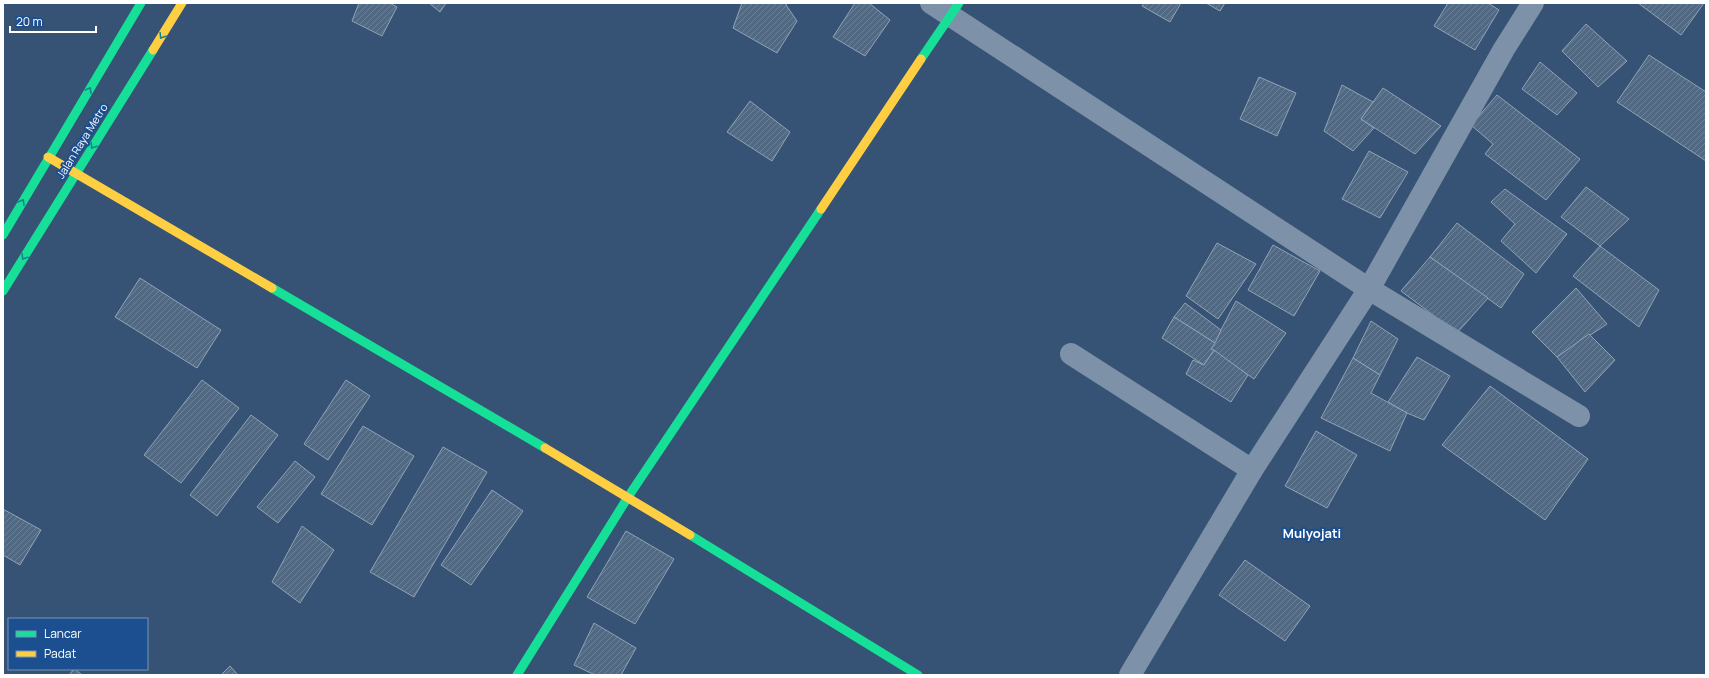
<svg xmlns="http://www.w3.org/2000/svg" width="1709" height="678" font-family="Manrope,sans-serif">
  <style>
    .building { fill: url(#building-hatch); stroke: #92a2b6 }
    .lines { fill: none; stroke-linecap: round; stroke-linejoin: round }
    .street { stroke: #7d92a8; stroke-width: 22 }
    .fast { stroke: #16e098; stroke-width: 9 }
    .slow { stroke: #ffcf43; stroke-width: 9 }
    .oneway { stroke: #198292 }
    .labels { text-anchor: middle; stroke-width: 4; stroke-linejoin: round; paint-order: stroke }
    .street-label { font-size: 11px; fill: #fff; stroke: #1b4f8f }
    .quarter-label { font-size: 13px; font-weight: bold; fill: #fff; stroke: #1b4f8f }
  </style>
  <defs>
    <pattern id="building-hatch" width="6" height="6" patternUnits="userSpaceOnUse"><rect width="6" height="6" fill="#526984"/><path d="M-1 1l2-2M0 6l6-6M5 7l2-2" fill="none" stroke="#6c8096"/></pattern>
  </defs>
  <rect width="100%" height="100%" fill="#365274"/>
  <!-- building -->
  <g class="building">
    <path d="M 359,3 L 390,3 L 397,7 L 382,36 L 352,21 Z"/>
    <path d="M 429,3 L 446,3 L 440,12 Z"/>
    <path d="M 742,3 L 787,3 L 786,5 L 797,21 L 777,53 L 733,28 Z"/>
    <path d="M 855,3 L 869,3 L 890,20 L 865,56 L 833,37 Z"/>
    <path d="M 1144,3 L 1181,3 L 1170,22 L 1142,6 Z"/>
    <path d="M 1206,3 L 1225,3 L 1220,11 Z"/>
    <path d="M 1448,3 L 1488,3 L 1499,10 L 1475,50 L 1434,26 Z"/>
    <path d="M 1638,3 L 1704,3 L 1681,35 Z"/>
    <path d="M 1586,24 L 1627,61 L 1598,87 L 1562,51 Z"/>
    <path d="M 1649,55 L 1706,92 L 1706,161 L 1617,102 Z"/>
    <path d="M 1540,62 L 1577,93 L 1557,115 L 1522,89 Z"/>
    <path d="M 1259,77 L 1296,93 L 1277,136 L 1240,119 Z"/>
    <path d="M 1342,85 L 1373,102 L 1361,119 L 1374,128 L 1353,151 L 1324,131 Z"/>
    <path d="M 1383,88 L 1441,126 L 1415,154 L 1361,119 Z"/>
    <path d="M 1497,95 L 1580,159 L 1546,200 L 1485,154 L 1493,144 L 1471,125 Z"/>
    <path d="M 750,101 L 790,132 L 772,161 L 727,132 Z"/>
    <path d="M 1369,151 L 1408,172 L 1380,218 L 1342,199 Z"/>
    <path d="M 1586,187 L 1629,219 L 1600,246 L 1561,217 Z"/>
    <path d="M 1505,189 L 1567,234 L 1536,273 L 1501,241 L 1515,224 L 1491,202 Z"/>
    <path d="M 1457,223 L 1524,274 L 1501,308 L 1430,257 Z"/>
    <path d="M 1217,243 L 1256,264 L 1218,319 L 1186,296 Z"/>
    <path d="M 1273,245 L 1320,271 L 1294,316 L 1248,290 Z"/>
    <path d="M 1600,246 L 1659,290 L 1639,327 L 1573,276 Z"/>
    <path d="M 1430,257 L 1488,298 L 1457,333 L 1401,291 Z"/>
    <path d="M 140,278 L 221,330 L 197,368 L 115,317 Z"/>
    <path d="M 1576,288 L 1607,324 L 1557,357 L 1532,332 Z"/>
    <path d="M 1236,301 L 1286,333 L 1254,379 L 1211,349 Z"/>
    <path d="M 1185,303 L 1221,330 L 1215,343 L 1174,317 Z"/>
    <path d="M 1174,317 L 1215,343 L 1211,349 L 1214,350 L 1204,365 L 1162,338 Z"/>
    <path d="M 1371,321 L 1398,339 L 1380,375 L 1353,358 Z"/>
    <path d="M 1589,334 L 1615,360 L 1585,392 L 1557,357 Z"/>
    <path d="M 1214,350 L 1248,375 L 1231,402 L 1186,374 L 1193,360 L 1204,365 Z"/>
    <path d="M 1417,357 L 1450,376 L 1424,420 L 1407,413 L 1388,402 Z"/>
    <path d="M 1353,358 L 1380,375 L 1371,393 L 1407,413 L 1390,451 L 1321,418 Z"/>
    <path d="M 202,380 L 239,408 L 181,483 L 144,455 Z"/>
    <path d="M 346,380 L 370,396 L 328,460 L 304,444 Z"/>
    <path d="M 1490,386 L 1588,459 L 1545,520 L 1442,445 Z"/>
    <path d="M 251,415 L 278,435 L 217,516 L 190,495 Z"/>
    <path d="M 363,426 L 414,456 L 372,525 L 321,494 Z"/>
    <path d="M 1316,431 L 1357,455 L 1327,508 L 1285,486 Z"/>
    <path d="M 443,447 L 487,472 L 414,597 L 370,572 Z"/>
    <path d="M 295,461 L 315,477 L 278,523 L 257,507 Z"/>
    <path d="M 492,490 L 523,511 L 471,585 L 441,565 Z"/>
    <path d="M 3,509 L 41,530 L 20,565 L 3,555 Z"/>
    <path d="M 302,526 L 334,550 L 300,603 L 272,582 Z"/>
    <path d="M 626,531 L 674,559 L 635,624 L 587,597 Z"/>
    <path d="M 1245,560 L 1310,606 L 1285,641 L 1219,595 Z"/>
    <path d="M 594,623 L 636,648 L 621,675 L 595,675 L 574,665 Z"/>
    <path d="M 230,666 L 238,675 L 221,675 Z"/>
    <path d="M 74,669 L 75,669 L 82,675 L 69,675 Z"/>
  </g>
  <g class="lines">
    <!-- street -->
    <g class="street">
      <path d="M 931,3 L 1369,289 L 1579,416"/>
      <path d="M 1071,354 L 1252,470"/>
      <path d="M 1130,675 L 1252,470 L 1369,289 L 1504,49 L 1533,3"/>
    </g>
    <!-- fast -->
    <g class="fast">
      <path d="M 921,59 L 959,3"/>
      <path d="M 3,235 L 141,3"/>
      <path d="M 272,288 L 545,448"/>
      <path d="M 3,291 L 153,50"/>
      <path d="M 690,535 L 918,675"/>
      <path d="M 517,675 L 628,497 L 821,209"/>
    </g>
    <!-- slow -->
    <g class="slow">
      <path d="M 153,50 L 182,3"/>
      <path d="M 48,157 L 272,288"/>
      <path d="M 821,209 L 921,59"/>
      <path d="M 545,448 L 690,535"/>
    </g>
  </g>
  <!-- one-way arrows -->
  <defs><path id="oneway-chevron" d="M-2-3.5L2.5 0L-2 3.5" fill="none" stroke-width="1.6" stroke-linecap="round" stroke-linejoin="round"/></defs>
  <g class="oneway">
    <use href="#oneway-chevron" transform="translate(162 36) rotate(122)"/>
    <use href="#oneway-chevron" transform="translate(89 90) rotate(-59)"/>
    <use href="#oneway-chevron" transform="translate(93 146) rotate(122)"/>
    <use href="#oneway-chevron" transform="translate(22 202) rotate(-60)"/>
    <use href="#oneway-chevron" transform="translate(24 257) rotate(122)"/>
  </g>
  <g class="labels">
    <!-- street labels -->
    <g class="street-label">
      <text transform="translate(82 141) rotate(-58)" y="4">Jalan Raya Metro</text>
    </g>
    <!-- quarter labels -->
    <g class="quarter-label">
      <text x="1312" y="538">Mulyojati</text>
    </g>
  </g>
  <!-- border -->
  <rect width="1709" height="678" fill="none" stroke="#ffffff" stroke-width="8"/>
  <!-- legend -->
  <rect x="8" y="618" width="140" height="52" fill="#1b4f8f" stroke="#7695bc"/>
  <rect x="16" y="631" width="20" height="6" fill="#16e098" stroke="#7695bc"/>
  <text x="44" y="638" font-size="12" fill="#ffffff">Lancar</text>
  <rect x="16" y="651" width="20" height="6" fill="#ffcf43" stroke="#7695bc"/>
  <text x="44" y="658" font-size="12" fill="#ffffff">Padat</text>
  <!-- scale -->
  <path d="M10 26v6h86v-6" fill="none" stroke="#ffffff" stroke-width="2"/>
  <text x="16" y="26" font-size="12" fill="#ffffff" stroke="#1b4f8f" stroke-width="3" paint-order="stroke">20 m</text>
</svg>
